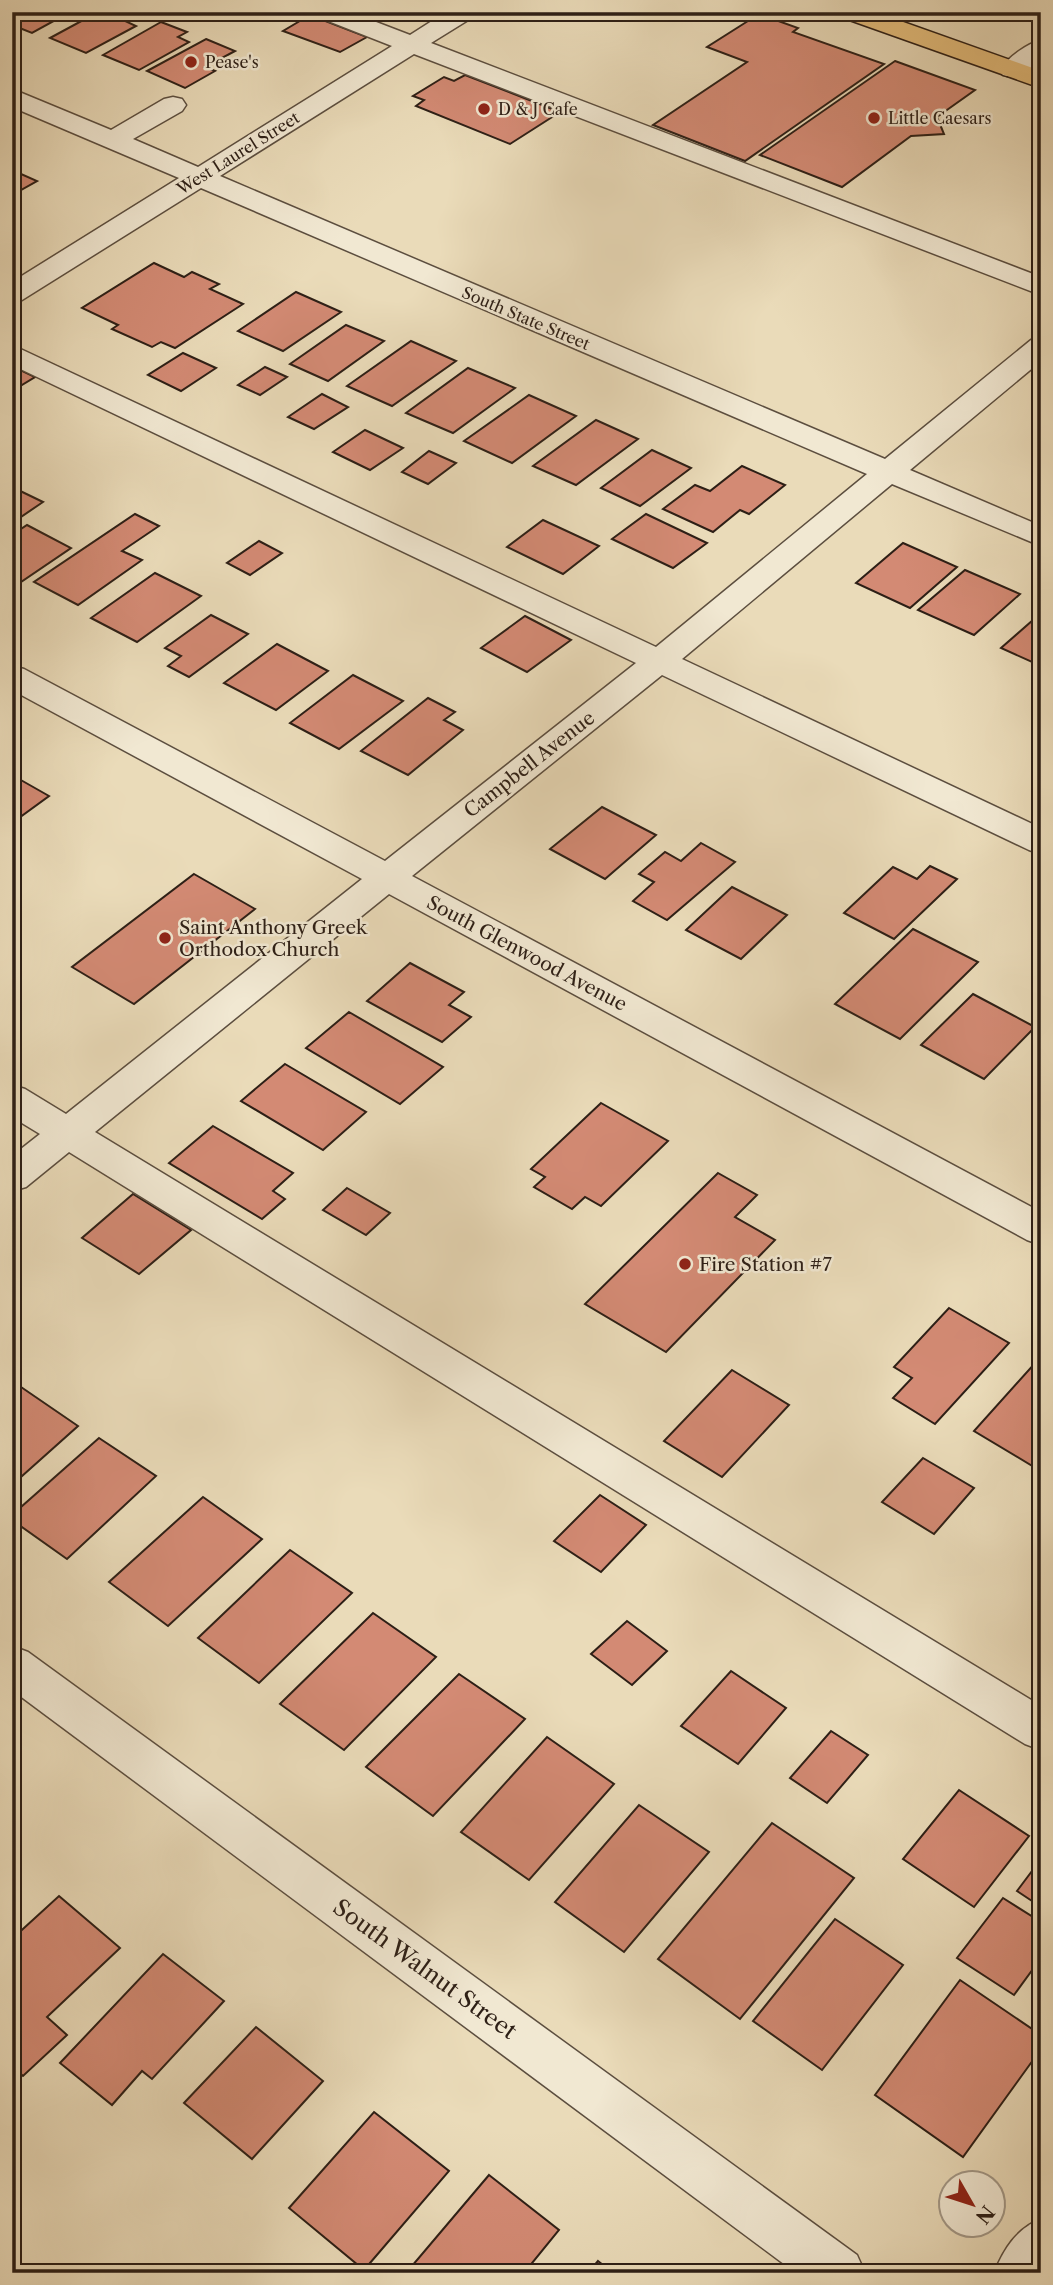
<svg xmlns="http://www.w3.org/2000/svg" width="1053" height="2285" font-family="'Libre Caslon Text',serif">
  <style>
    .building { fill: #d38a74; stroke: #2d1f16; stroke-width: 2 }
    .lines { fill: none; stroke-linecap: round; stroke-linejoin: round }
    .minor-casing { stroke: #5c4e3f; stroke-width: 3 }
    .major-casing { stroke: #2d1f16; stroke-width: 3 }
    .minor { fill: #f1e8d2; fill-rule: evenodd }
    .major { fill: #e5be7c; fill-rule: evenodd }
    .poi-dot { fill: #8f2418; stroke: #f1e8d2; stroke-width: 2.5 }
    .labels { text-anchor: middle; stroke-width: 5; stroke-linejoin: round; paint-order: stroke }
    .far-poi-label { font-size: 16px; fill: #2d1f16; stroke: #f1e8d2; text-anchor: start }
    .far-street-label { font-size: 16px; fill: #2d1f16; stroke: #f1e8d2 }
    .street-label { font-size: 19px; fill: #2d1f16; stroke: #f1e8d2 }
    .poi-label { font-size: 19px; fill: #2d1f16; stroke: #f1e8d2; text-anchor: start }
    .near-street-label { font-size: 23px; fill: #2d1f16; stroke: #f1e8d2 }
  </style>
  <rect width="100%" height="100%" fill="#eadbb9"/>
  <filter id="stains"><feTurbulence type="fractalNoise" baseFrequency=".00286" numOctaves="4"/><feColorMatrix values="0 0 0 0 .2 0 0 0 0 .09 0 0 0 0 .02 0 0 0 .5 -.17"/></filter>
  <radialGradient id="worn" r=".72"><stop offset=".6" stop-color="#630" stop-opacity="0"/><stop offset="1" stop-color="#630" stop-opacity=".3"/></radialGradient>
  <!-- building -->
  <g class="building">
    <path d="M 12,12 L 70,12 L 32,33 L 12,25 Z"/>
    <path d="M 98,12 L 124,12 L 134,16 L 125,21 L 136,26 L 86,53 L 50,38 Z"/>
    <path d="M 759,14 L 798,28 L 793,32 L 884,64 L 745,161 L 653,125 L 747,62 L 707,47 Z"/>
    <path d="M 310,15 L 367,37 L 340,52 L 283,31 Z"/>
    <path d="M 161,22 L 187,32 L 178,37 L 189,42 L 139,70 L 103,55 Z"/>
    <path d="M 206,39 L 235,51 L 205,67 L 215,71 L 185,88 L 147,71 Z"/>
    <path d="M 895,61 L 975,90 L 937,117 L 944,134 L 911,136 L 842,187 L 760,155 Z"/>
    <path d="M 465,75 L 560,112 L 510,144 L 416,106 L 424,100 L 413,96 L 444,77 L 454,81 Z"/>
    <path d="M 12,170 L 37,181 L 12,195 Z"/>
    <path d="M 154,263 L 184,277 L 192,272 L 219,284 L 210,289 L 243,304 L 175,348 L 161,342 L 152,347 L 112,329 L 118,325 L 82,308 Z"/>
    <path d="M 296,292 L 341,312 L 283,351 L 238,331 Z"/>
    <path d="M 346,325 L 384,341 L 328,381 L 290,364 Z"/>
    <path d="M 411,341 L 456,361 L 392,406 L 347,386 Z"/>
    <path d="M 183,353 L 216,368 L 181,391 L 148,375 Z"/>
    <path d="M 12,366 L 35,377 L 12,391 Z"/>
    <path d="M 265,367 L 287,377 L 260,395 L 238,385 Z"/>
    <path d="M 468,368 L 515,388 L 453,433 L 406,413 Z"/>
    <path d="M 322,394 L 348,407 L 314,429 L 288,417 Z"/>
    <path d="M 529,395 L 576,416 L 512,463 L 464,441 Z"/>
    <path d="M 596,420 L 638,439 L 576,485 L 533,466 Z"/>
    <path d="M 365,430 L 403,448 L 370,470 L 333,452 Z"/>
    <path d="M 652,450 L 691,468 L 640,506 L 601,488 Z"/>
    <path d="M 429,451 L 456,463 L 428,484 L 402,472 Z"/>
    <path d="M 742,466 L 785,485 L 749,514 L 740,510 L 713,532 L 663,509 L 695,485 L 710,491 Z"/>
    <path d="M 12,487 L 43,502 L 12,523 Z"/>
    <path d="M 135,514 L 159,526 L 122,551 L 142,560 L 78,605 L 34,582 Z"/>
    <path d="M 646,514 L 707,543 L 673,568 L 612,539 Z"/>
    <path d="M 543,520 L 599,546 L 563,574 L 507,547 Z"/>
    <path d="M 27,525 L 71,548 L 18,584 L 12,580 L 12,535 Z"/>
    <path d="M 259,541 L 282,553 L 250,575 L 227,563 Z"/>
    <path d="M 903,543 L 957,567 L 910,608 L 856,583 Z"/>
    <path d="M 965,570 L 1020,594 L 974,635 L 918,610 Z"/>
    <path d="M 155,573 L 201,596 L 137,642 L 91,618 Z"/>
    <path d="M 1041,613 L 1041,666 L 1001,648 Z"/>
    <path d="M 211,615 L 248,634 L 189,677 L 168,666 L 181,656 L 165,648 Z"/>
    <path d="M 525,616 L 571,640 L 527,672 L 481,648 Z"/>
    <path d="M 277,644 L 328,671 L 276,710 L 224,683 Z"/>
    <path d="M 353,675 L 403,701 L 339,749 L 290,723 Z"/>
    <path d="M 428,698 L 455,712 L 444,720 L 463,730 L 408,775 L 361,751 Z"/>
    <path d="M 12,775 L 49,796 L 12,823 Z"/>
    <path d="M 602,807 L 656,835 L 605,879 L 550,849 Z"/>
    <path d="M 701,843 L 735,862 L 667,920 L 633,901 L 654,882 L 639,874 L 665,852 L 681,861 Z"/>
    <path d="M 930,866 L 957,879 L 894,939 L 844,913 L 893,867 L 917,879 Z"/>
    <path d="M 194,874 L 255,909 L 134,1004 L 72,967 Z"/>
    <path d="M 732,887 L 787,915 L 741,959 L 686,930 Z"/>
    <path d="M 913,929 L 978,962 L 900,1039 L 835,1004 Z"/>
    <path d="M 410,963 L 464,992 L 449,1005 L 471,1017 L 442,1042 L 367,1001 Z"/>
    <path d="M 973,994 L 1035,1027 L 984,1079 L 921,1045 Z"/>
    <path d="M 349,1012 L 443,1067 L 400,1104 L 306,1048 Z"/>
    <path d="M 285,1064 L 366,1112 L 323,1150 L 241,1101 Z"/>
    <path d="M 601,1103 L 668,1141 L 601,1206 L 585,1197 L 572,1209 L 534,1187 L 545,1177 L 531,1169 Z"/>
    <path d="M 213,1126 L 293,1173 L 273,1191 L 285,1199 L 262,1219 L 169,1163 Z"/>
    <path d="M 718,1173 L 757,1195 L 735,1217 L 775,1240 L 666,1352 L 585,1304 Z"/>
    <path d="M 347,1188 L 390,1213 L 366,1235 L 323,1210 Z"/>
    <path d="M 133,1194 L 191,1230 L 139,1274 L 82,1238 Z"/>
    <path d="M 949,1308 L 1009,1343 L 935,1424 L 893,1398 L 912,1378 L 894,1367 Z"/>
    <path d="M 1036,1362 L 1041,1365 L 1039,1470 L 974,1431 Z"/>
    <path d="M 732,1370 L 789,1405 L 722,1477 L 664,1441 Z"/>
    <path d="M 21,1387 L 78,1426 L 12,1485 L 12,1394 Z"/>
    <path d="M 99,1438 L 156,1476 L 67,1559 L 12,1520 L 12,1515 Z"/>
    <path d="M 923,1458 L 974,1488 L 934,1534 L 882,1502 Z"/>
    <path d="M 600,1495 L 646,1525 L 601,1572 L 554,1541 Z"/>
    <path d="M 203,1497 L 262,1539 L 168,1626 L 109,1582 Z"/>
    <path d="M 290,1550 L 352,1593 L 259,1683 L 198,1638 Z"/>
    <path d="M 373,1613 L 436,1657 L 344,1750 L 280,1704 Z"/>
    <path d="M 627,1621 L 667,1651 L 632,1685 L 591,1654 Z"/>
    <path d="M 731,1671 L 786,1708 L 738,1764 L 681,1726 Z"/>
    <path d="M 459,1674 L 525,1719 L 433,1816 L 366,1767 Z"/>
    <path d="M 831,1731 L 868,1755 L 827,1803 L 790,1778 Z"/>
    <path d="M 547,1737 L 614,1784 L 529,1880 L 461,1832 Z"/>
    <path d="M 959,1790 L 1029,1836 L 974,1907 L 903,1859 Z"/>
    <path d="M 639,1805 L 709,1852 L 624,1952 L 555,1902 Z"/>
    <path d="M 772,1823 L 854,1878 L 740,2019 L 658,1959 Z"/>
    <path d="M 1041,1859 L 1041,1907 L 1017,1891 Z"/>
    <path d="M 59,1896 L 120,1948 L 47,2017 L 67,2035 L 23,2076 L 12,2066 L 12,1939 Z"/>
    <path d="M 1003,1898 L 1041,1922 L 1041,1958 L 1014,1995 L 957,1958 Z"/>
    <path d="M 835,1919 L 903,1965 L 822,2070 L 753,2021 Z"/>
    <path d="M 163,1954 L 224,2001 L 152,2079 L 142,2071 L 112,2105 L 60,2063 Z"/>
    <path d="M 960,1980 L 1041,2035 L 1041,2049 L 963,2157 L 875,2095 Z"/>
    <path d="M 256,2027 L 323,2081 L 252,2159 L 184,2103 Z"/>
    <path d="M 374,2112 L 449,2171 L 364,2270 L 289,2208 Z"/>
    <path d="M 489,2175 L 559,2230 L 524,2273 L 406,2273 Z"/>
    <path d="M 598,2261 L 613,2273 L 588,2273 Z"/>
  </g>
  <g class="lines">
    <!-- minor casing -->
    <g class="minor-casing">
      <g id="minor">
        <path d="M 315,12 L 350,12 L 410,35 L 446,12 L 476,12 L 473,17 L 431,43 L 1041,277 L 1041,295 L 414,54 L 220,176 L 885,459 L 1031,340 L 1041,337 L 1041,361 L 910,470 L 1041,526 L 1041,546 L 892,484 L 682,659 L 1041,828 L 1041,854 L 1029,850 L 662,675 L 412,876 L 1041,1212 L 1041,1245 L 1027,1240 L 389,894 L 95,1132 L 1041,1706 L 1041,1750 L 1025,1744 L 69,1152 L 26,1187 L 12,1191 L 12,1156 L 40,1134 L 12,1117 L 12,1085 L 25,1089 L 66,1114 L 362,879 L 12,690 L 12,666 L 24,669 L 385,861 L 636,663 L 12,365 L 12,345 L 656,647 L 867,474 L 201,188 L 22,300 L 12,302 L 12,282 L 179,178 L 12,107 L 12,89 L 111,130 L 164,99 L 173,97 L 182,99 L 186,105 L 182,111 L 133,139 L 198,167 L 392,46 L 318,17 Z"/>
        <path d="M 1041,40 L 1041,61 C 1028,70 1020,80 1003,75 L 999,70 C 1008,58 1026,44 1041,40 Z"/>
        <path d="M 12,1646 L 28,1652 L 857,2255 L 865,2273 L 796,2273 L 12,1690 Z"/>
        <path d="M 1041,2219 L 1041,2273 L 994,2273 C 1004,2249 1016,2229 1041,2219 Z"/>
      </g>
    </g>
    <!-- major casing -->
    <g class="major-casing">
      <path id="major" d="M 838,12 L 875,12 L 1041,71 L 1041,88 L 841,17 Z"/>
    </g>
    <!-- minor -->
    <use href="#minor" class="minor"/>
    <!-- major -->
    <use href="#major" class="major"/>
  </g>
  <!-- markers -->
  <g class="poi-dot">
    <circle cx="191" cy="62" r="7"/>
    <circle cx="484" cy="109" r="7"/>
    <circle cx="874" cy="118" r="7"/>
    <circle cx="165" cy="938" r="7"/>
    <circle cx="685" cy="1264" r="7"/>
  </g>
  <g class="labels">
    <!-- far-poi labels -->
    <g class="far-poi-label">
      <text x="205" y="68">Pease's</text>
      <text x="498" y="115">D &amp; J Cafe</text>
      <text x="888" y="124">Little Caesars</text>
    </g>
    <!-- far-street labels -->
    <g class="far-street-label">
      <text transform="translate(238 153) rotate(-32)" y="6">West Laurel Street</text>
      <text transform="translate(526 318) rotate(23)" y="6">South State Street</text>
    </g>
    <!-- street labels -->
    <g class="street-label">
      <text transform="translate(529 764) rotate(-38)" y="7">Campbell Avenue</text>
      <text transform="translate(527 953) rotate(28)" y="7">South Glenwood Avenue</text>
    </g>
    <!-- poi labels -->
    <g class="poi-label">
      <text x="179" y="934">Saint Anthony Greek<tspan x="179" dy="22">Orthodox Church</tspan></text>
      <text x="699" y="1271">Fire Station #7</text>
    </g>
    <!-- near-street labels -->
    <g class="near-street-label">
      <text transform="translate(425 1969) rotate(36)" y="8">South Walnut Street</text>
    </g>
  </g>
  <!-- margin -->
  <rect width="1053" height="2285" fill="none" stroke="#eadbb9" stroke-width="42"/>
  <rect x="14" y="14" width="1025" height="2257" fill="none" stroke="#2d1f16" stroke-width="3.5"/>
  <rect x="21" y="21" width="1011" height="2243" fill="none" stroke="#2d1f16" stroke-width="2"/>
  <!-- north arrow -->
  <g transform="translate(972 2204) rotate(129)"><circle r="33" fill="#f1e8d2" stroke="#a39887" stroke-width="2"/>
  <path d="M0-5L12 26L0 18L-12 26Z" fill="#8f2418"/>
  <text y="-10" font-size="19" font-weight="bold" text-anchor="middle" fill="#2d1f16">N</text>
  </g>
  <rect width="100%" height="100%" filter="url(#stains)"/>
  <rect width="100%" height="100%" fill="url(#worn)"/>
</svg>
